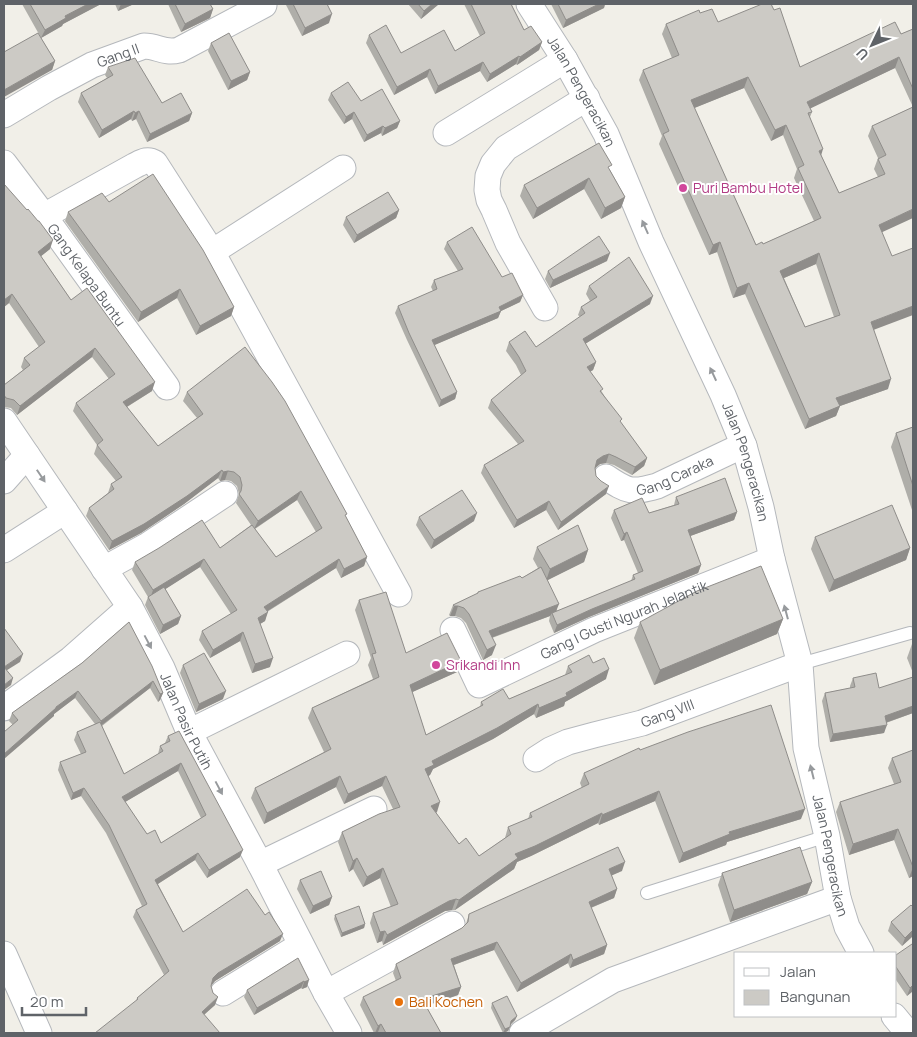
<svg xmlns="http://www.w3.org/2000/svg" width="917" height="1037" font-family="Manrope,sans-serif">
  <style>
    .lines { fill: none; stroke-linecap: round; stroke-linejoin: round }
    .lane-casing { stroke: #b5b8bc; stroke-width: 14 }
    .street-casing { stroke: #b5b8bc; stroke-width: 27 }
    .lane { stroke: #fff; stroke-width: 12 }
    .street { stroke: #fff; stroke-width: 25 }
    .wall { fill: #afaea9; fill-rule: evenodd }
    .shaded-wall { fill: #8f8d8a }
    .building { fill: #cccac5; stroke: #8f8d8a; fill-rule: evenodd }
    .oneway { fill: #979a9d }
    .hotel-dot { fill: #d1479c; stroke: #fff; stroke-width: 2 }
    .food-dot { fill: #e8710a; stroke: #fff; stroke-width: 2 }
    .labels { text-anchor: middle; stroke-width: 4; stroke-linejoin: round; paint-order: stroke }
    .street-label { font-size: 14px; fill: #5f6368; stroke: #fff }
    .hotel-label { font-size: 14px; fill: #b23c85; stroke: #fff; text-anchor: start }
    .food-label { font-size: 14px; fill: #c56008; stroke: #fff; text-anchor: start }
  </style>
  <rect width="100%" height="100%" fill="#f1efe8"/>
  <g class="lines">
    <!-- lane casing -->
    <g class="lane-casing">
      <g id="lane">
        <path d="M 800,664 L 910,633"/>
        <path d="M 647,893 L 827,836"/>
      </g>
    </g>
    <!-- street casing -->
    <g class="street-casing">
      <g id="street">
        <path id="s1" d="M 529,4 L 565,60 L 606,134 L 651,242 L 723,395 L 744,446 L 761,507 L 772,559 L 800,664 L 806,748 L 827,836 L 838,898 L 847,927 L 861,953"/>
        <path id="s2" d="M 4,115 L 49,88 L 92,65 L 144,46 C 158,46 164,54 179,50 L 264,5"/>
        <path d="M 446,133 L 565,60"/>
        <path id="s3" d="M 4,163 L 44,216 L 167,387"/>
        <path d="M 44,216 L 134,166 C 142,162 147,158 155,163 L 212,252 L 399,594"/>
        <path d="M 212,252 L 343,168"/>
        <path d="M 545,308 L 508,243 L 494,210 L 489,200 L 487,190 L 488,176 L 493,164 L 506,148 L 587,98"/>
        <path id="s4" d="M 4,421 L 130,607 L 162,668 L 189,732 L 260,864 L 326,993 L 349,1033"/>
        <path id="s5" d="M 606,477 C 628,492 632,493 657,486 L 733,450 L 744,446"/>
        <path d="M 4,481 L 27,455"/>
        <path d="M 4,550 L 65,511"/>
        <path d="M 104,569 L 148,545 L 225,494"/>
        <path id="s6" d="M 453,630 L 479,685 L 594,630 L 772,559"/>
        <path d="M 4,708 L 71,659 L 130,607"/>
        <path d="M 189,732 L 347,654"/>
        <path id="s7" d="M 536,759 L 550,750 L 568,742 L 594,735 L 642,723 L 800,664"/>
        <path d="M 260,864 L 374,809"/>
        <path d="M 4,954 L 39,1033"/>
        <path d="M 223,993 L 301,945"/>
        <path d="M 326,993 L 452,924"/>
        <path d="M 894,1016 L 908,1033"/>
        <path d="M 522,1033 L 613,980 L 838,898"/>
      </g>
    </g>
    <!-- lane -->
    <use href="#lane" class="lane"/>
    <!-- street -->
    <use href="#street" class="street"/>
  </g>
  <!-- wall -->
  <g class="wall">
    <path d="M 22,4 L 101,4 L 63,24 L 62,26 L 41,38 L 55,61 L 52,70 L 40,36 Z"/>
    <path d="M 115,4 L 134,4 L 118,11 Z"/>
    <path d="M 168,4 L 210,4 L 213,9 L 210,18 L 181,32 Z"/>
    <path d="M 286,4 L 327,4 L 329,23 L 302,36 L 286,5 Z"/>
    <path d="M 408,4 L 439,4 L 421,19 Z"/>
    <path d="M 464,4 L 511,4 L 524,30 L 542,42 L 539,50 L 517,65 L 516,64 L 487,82 L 480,71 L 435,94 L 427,77 L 394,95 L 366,43 L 369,35 L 401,53 L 455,51 L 480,36 Z"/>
    <path d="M 551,4 L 605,4 L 604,8 L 563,28 Z"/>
    <path d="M 700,13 L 800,67 L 901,34 L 913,29 L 913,107 L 882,232 L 874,330 L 888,389 L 840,406 L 836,416 L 805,429 L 745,294 L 733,298 L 717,252 L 709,255 L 659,144 L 662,136 L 639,80 L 643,70 L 672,58 L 662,34 L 666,24 ZM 895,68 L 913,107 L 872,126 L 868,136 L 878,158 L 874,169 L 878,177 L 839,193 L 821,155 L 810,117 L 812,112 L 810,108 ZM 744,88 L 771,141 L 783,135 L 797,169 L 794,178 L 814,221 L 763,244 L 756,245 L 694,108 ZM 816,264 L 834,317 L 805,327 L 784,278 Z"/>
    <path d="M 211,43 L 250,72 L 247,80 L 228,90 L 208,51 Z"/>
    <path d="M 108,67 L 162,103 L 192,113 L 189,121 L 147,142 L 136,119 L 132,121 L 131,119 L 99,138 L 78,102 L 81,93 L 107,78 L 105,75 Z"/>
    <path d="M 331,93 L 361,101 L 400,121 L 397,128 L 382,136 L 381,133 L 364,142 L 352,119 L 344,124 L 328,100 Z"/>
    <path d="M 610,170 L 625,197 L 621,208 L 601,219 L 584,189 L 533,219 L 520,196 L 524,185 Z"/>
    <path d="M 4,184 L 50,249 L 41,256 L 71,300 L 152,391 L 127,407 L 158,446 L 197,418 L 183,401 L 187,392 L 346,517 L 367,557 L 364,566 L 341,578 L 336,568 L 267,612 L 265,621 L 260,624 L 270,667 L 252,673 L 240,641 L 210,658 L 199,640 L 202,631 L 231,614 L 200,567 L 165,589 L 181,616 L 178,624 L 160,634 L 145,605 L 148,597 L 132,570 L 135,562 L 220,548 L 251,525 L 236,503 L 239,494 L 237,486 L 231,481 L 225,480 L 220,481 L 218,478 L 184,504 L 141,533 L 109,550 L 86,516 L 89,508 L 108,493 L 111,484 L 116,481 L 94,454 L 97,445 L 73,411 L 76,403 L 109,379 L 92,357 L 17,415 L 11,408 L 4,407 L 4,385 L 23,370 L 21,367 L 24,358 L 39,347 L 9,303 L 4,307 ZM 297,500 L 316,532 L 276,557 L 255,529 Z"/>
    <path d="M 109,202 L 234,307 L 231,316 L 196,335 L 177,298 L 138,322 L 65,221 L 68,212 Z"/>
    <path d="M 399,210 L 396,218 L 354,243 L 343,225 L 346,217 Z"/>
    <path d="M 447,242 L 502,277 L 523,295 L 520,302 L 501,311 L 498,318 L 434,345 L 457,392 L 455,399 L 439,407 L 407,340 L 395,313 L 398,306 L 433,291 L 431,287 L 434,280 L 458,271 L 444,249 Z"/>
    <path d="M 607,261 L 550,288 L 545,279 L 548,271 Z"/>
    <path d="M 589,286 L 650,304 L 585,344 L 596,362 L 593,370 L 590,372 L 602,392 L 621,423 L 647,458 L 644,466 L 632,475 L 614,465 L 606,463 L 600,464 L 595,468 L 596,476 L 606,494 L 558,530 L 546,510 L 514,528 L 481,473 L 484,465 L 518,444 L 488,408 L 491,400 L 521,375 L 516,365 L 506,351 L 509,342 L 536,347 L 580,317 L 578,315 L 581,307 L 590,301 L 586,294 Z"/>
    <path d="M 913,427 L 913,510 L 912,510 L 891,447 L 896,433 Z"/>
    <path d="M 676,497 L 737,512 L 734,520 L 690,536 L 701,565 L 698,573 L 589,617 L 554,633 L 549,621 L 550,616 L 492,638 L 492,655 L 483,660 L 466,623 L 461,618 L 455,616 L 450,616 L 449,615 L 453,605 L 477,594 L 478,592 L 522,578 L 538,568 L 533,559 L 537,547 L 588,550 L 584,562 L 547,580 L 557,611 L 631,581 L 633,575 L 638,573 L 624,540 L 621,541 L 611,518 L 614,510 L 649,513 L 674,505 Z"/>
    <path d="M 419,517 L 474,521 L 431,549 L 416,525 Z"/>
    <path d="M 815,537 L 910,548 L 906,560 L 829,592 L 811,549 Z"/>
    <path d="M 359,600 L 406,653 L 457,672 L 412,692 L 426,735 L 480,707 L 481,702 L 509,699 L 565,675 L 568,666 L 593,663 L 606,679 L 565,702 L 564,706 L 536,718 L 534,714 L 493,739 L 433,769 L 430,775 L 428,776 L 437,812 L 436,813 L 459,844 L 479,856 L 505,838 L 508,827 L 528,819 L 530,813 L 582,788 L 580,783 L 584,773 L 640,750 L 801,819 L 727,842 L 726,845 L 679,863 L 655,801 L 599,825 L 598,823 L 531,856 L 517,862 L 514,869 L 455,910 L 452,910 L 445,911 L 383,945 L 382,941 L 377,943 L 370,923 L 373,913 L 391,907 L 380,878 L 363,887 L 353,869 L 349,872 L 338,842 L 342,832 L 393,809 L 382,786 L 344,804 L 336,787 L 264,824 L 251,798 L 255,788 L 324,752 L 308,718 L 312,708 L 373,679 L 368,665 L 371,658 L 355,610 Z"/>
    <path d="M 783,619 L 777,634 L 654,685 L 634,638 L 640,622 Z"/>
    <path d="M 129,622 L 163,693 L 160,700 L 158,702 L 150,688 L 102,726 L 124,774 L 158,754 L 160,746 L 165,743 L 168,736 L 240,857 L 207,878 L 195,860 L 158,884 L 183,932 L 280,941 L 215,981 L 212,984 L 211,986 L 215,1005 L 204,1015 L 136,1001 L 137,998 L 164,975 L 133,917 L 136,910 L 142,906 L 106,833 L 81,796 L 71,800 L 58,770 L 60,762 L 81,754 L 74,740 L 77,732 L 95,724 L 75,698 L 54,714 L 54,716 L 13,725 L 9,721 L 12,713 L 82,663 ZM 178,771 L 201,818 L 161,843 L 147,834 L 125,802 Z"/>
    <path d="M 913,643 L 913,673 L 907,658 L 912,644 Z"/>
    <path d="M 183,665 L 223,699 L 196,712 L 180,673 Z"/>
    <path d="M 853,678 L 879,688 L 913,679 L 913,713 L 886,723 L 884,733 L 830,742 L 822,701 L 825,693 L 850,688 L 850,686 Z"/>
    <path d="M 913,750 L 913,876 L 909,878 L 894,840 L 849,855 L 836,812 L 840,802 L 894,784 L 888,768 L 892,758 Z"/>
    <path d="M 622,871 L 611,875 L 617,889 L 614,898 L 591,908 L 607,945 L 604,954 L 570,968 L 568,963 L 517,992 L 494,950 L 454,965 L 461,987 L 458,995 L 426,1006 L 441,1033 L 378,1033 L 378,1032 L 374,1033 L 360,1005 L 363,997 L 396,981 L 393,973 L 396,964 L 462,928 L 466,924 L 469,914 Z"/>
    <path d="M 722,873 L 812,882 L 807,894 L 730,922 L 718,885 Z"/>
    <path d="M 300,880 L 332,897 L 329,905 L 310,914 L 297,889 Z"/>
    <path d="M 913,907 L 913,936 L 902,946 L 888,931 L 891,922 Z"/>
    <path d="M 335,915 L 365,924 L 364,928 L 341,937 L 334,919 Z"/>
    <path d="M 896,955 L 913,991 L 907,996 L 896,980 Z"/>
    <path d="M 298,958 L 307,987 L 302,989 L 301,988 L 254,1015 L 244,997 L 247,990 Z"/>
    <path d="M 492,1003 L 517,1016 L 515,1020 L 510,1025 L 508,1031 L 504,1033 L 503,1033 L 491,1008 Z"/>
  </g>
  <!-- shaded-wall -->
  <g class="shaded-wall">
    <path d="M 88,4 L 101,4 L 63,24 L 62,26 L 41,38 L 45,30 L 65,16 Z"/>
    <path d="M 121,4 L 134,4 L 118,11 Z"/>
    <path d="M 432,4 L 439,4 L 421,19 L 424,11 Z"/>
    <path d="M 599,4 L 605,4 L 604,8 L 563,28 L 566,20 Z"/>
    <path d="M 213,9 L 210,18 L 181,32 L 185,24 Z"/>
    <path d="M 332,14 L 329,23 L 302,36 L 305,28 Z"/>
    <path d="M 542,42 L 539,50 L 517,65 L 520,57 Z"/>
    <path d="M 519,56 L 516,64 L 487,82 L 490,74 Z"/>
    <path d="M 899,57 L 895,68 L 803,112 L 807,102 Z"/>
    <path d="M 55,61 L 52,70 L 4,97 L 4,90 Z"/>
    <path d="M 483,62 L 480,71 L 435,94 L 438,86 Z"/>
    <path d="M 430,69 L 427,77 L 394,95 L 397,87 Z"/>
    <path d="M 250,72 L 247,80 L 228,90 L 231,81 Z"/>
    <path d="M 748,77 L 744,88 L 687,111 L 691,100 Z"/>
    <path d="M 134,111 L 131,119 L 99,138 L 102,130 Z"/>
    <path d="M 139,111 L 136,119 L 132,121 L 135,113 Z"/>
    <path d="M 354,112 L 352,119 L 344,124 L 346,117 Z"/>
    <path d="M 192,113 L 189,121 L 147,142 L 150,134 Z"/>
    <path d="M 400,121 L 397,128 L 382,136 L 385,128 Z"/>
    <path d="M 786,125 L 783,135 L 771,141 L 775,130 Z"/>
    <path d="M 383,126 L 381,133 L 364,142 L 367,135 Z"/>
    <path d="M 823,149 L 820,159 L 819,151 Z"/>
    <path d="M 589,178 L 584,189 L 533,219 L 537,208 Z"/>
    <path d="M 625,197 L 621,208 L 601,219 L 605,208 Z"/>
    <path d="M 913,209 L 913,218 L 876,235 L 879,225 Z"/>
    <path d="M 399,210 L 396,218 L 354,243 L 357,235 Z"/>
    <path d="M 53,240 L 50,249 L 35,261 L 38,252 Z"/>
    <path d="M 720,242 L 717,252 L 709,255 L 713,245 Z"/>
    <path d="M 610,253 L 607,261 L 550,288 L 553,280 Z"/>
    <path d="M 819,253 L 816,264 L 777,281 L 780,271 Z"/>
    <path d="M 749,283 L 745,294 L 733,298 L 737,288 Z"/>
    <path d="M 180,289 L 177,298 L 138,322 L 141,312 Z"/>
    <path d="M 12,294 L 9,303 L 4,307 L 4,300 Z"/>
    <path d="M 523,295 L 520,302 L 501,311 L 498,318 L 430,347 L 432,340 Z"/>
    <path d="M 653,296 L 650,304 L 580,347 L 583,339 Z"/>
    <path d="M 913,306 L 913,315 L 868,332 L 871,322 Z"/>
    <path d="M 234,307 L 231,316 L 196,335 L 200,326 Z"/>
    <path d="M 95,348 L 92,357 L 17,415 L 20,406 Z"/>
    <path d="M 596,362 L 593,370 L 584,375 L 587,367 Z"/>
    <path d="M 891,379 L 888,389 L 840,406 L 836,416 L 805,429 L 809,419 L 836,398 Z"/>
    <path d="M 155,382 L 152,391 L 120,411 L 123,402 Z"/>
    <path d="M 457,392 L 455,399 L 439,407 L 441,400 Z"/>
    <path d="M 609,454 L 606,463 L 600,464 L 594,469 L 597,460 L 603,456 Z"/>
    <path d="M 647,458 L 644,466 L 632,475 L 635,467 Z"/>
    <path d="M 222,470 L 218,478 L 184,504 L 141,533 L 109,550 L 112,541 Z"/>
    <path d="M 228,471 L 225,480 L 220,481 L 223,472 Z"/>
    <path d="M 609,486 L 606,494 L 558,530 L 561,522 Z"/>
    <path d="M 301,491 L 297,500 L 254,529 L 258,521 Z"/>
    <path d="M 549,501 L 546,510 L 514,528 L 517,520 Z"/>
    <path d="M 737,512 L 734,520 L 685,538 L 688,530 Z"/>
    <path d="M 477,513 L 474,521 L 431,549 L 434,540 Z"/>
    <path d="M 627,532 L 624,540 L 621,541 L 624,534 Z"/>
    <path d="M 910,548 L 906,560 L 829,592 L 834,580 Z"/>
    <path d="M 588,550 L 584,562 L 546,581 L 550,569 Z"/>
    <path d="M 367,557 L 364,566 L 341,578 L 344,569 Z"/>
    <path d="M 204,559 L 200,567 L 150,599 L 153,590 Z"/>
    <path d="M 339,559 L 336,568 L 261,615 L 264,607 Z"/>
    <path d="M 701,565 L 698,573 L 589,617 L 554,633 L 557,625 L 592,609 Z"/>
    <path d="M 559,604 L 555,614 L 552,613 L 550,616 L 485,640 L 489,631 Z"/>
    <path d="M 454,606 L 458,606 L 455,616 L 450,616 Z"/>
    <path d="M 268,612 L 265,621 L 255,627 L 258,618 Z"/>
    <path d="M 181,616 L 178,624 L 160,634 L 163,625 Z"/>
    <path d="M 783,619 L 777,634 L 654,685 L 660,670 Z"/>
    <path d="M 243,632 L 240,641 L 210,658 L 213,650 Z"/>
    <path d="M 496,645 L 492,655 L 483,660 L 487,650 Z"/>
    <path d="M 23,654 L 20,662 L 4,672 L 4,667 Z"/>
    <path d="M 273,658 L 270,667 L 252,673 L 255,664 Z"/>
    <path d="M 461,661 L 457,672 L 406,695 L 410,685 Z"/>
    <path d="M 609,669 L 606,679 L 565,702 L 564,706 L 536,718 L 539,708 Z"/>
    <path d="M 13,678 L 11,685 L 4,690 L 4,685 Z"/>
    <path d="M 153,681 L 150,688 L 98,728 L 101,721 Z"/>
    <path d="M 78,691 L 75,698 L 54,714 L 54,716 L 4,759 L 4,754 L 56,707 Z"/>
    <path d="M 226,691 L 223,699 L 196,712 L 199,704 Z"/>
    <path d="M 163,693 L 160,700 L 158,702 L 160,694 Z"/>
    <path d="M 538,704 L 534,714 L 493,739 L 433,769 L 430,775 L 421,780 L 425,769 L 432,761 Z"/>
    <path d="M 913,706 L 913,713 L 882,724 L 885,716 Z"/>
    <path d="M 887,725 L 884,733 L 830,742 L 833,734 Z"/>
    <path d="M 181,763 L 178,771 L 120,805 L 122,797 Z"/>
    <path d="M 340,776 L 336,787 L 264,824 L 267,813 Z"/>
    <path d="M 386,776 L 382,786 L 344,804 L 348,794 Z"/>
    <path d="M 84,788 L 81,796 L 71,800 L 73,793 Z"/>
    <path d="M 659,791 L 655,801 L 599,825 L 602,815 Z"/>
    <path d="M 440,802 L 437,812 L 427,816 L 431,806 Z"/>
    <path d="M 805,809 L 801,819 L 727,842 L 726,845 L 679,863 L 683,853 L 729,832 Z"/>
    <path d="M 602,813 L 598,823 L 531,856 L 517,862 L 514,869 L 455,910 L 459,900 L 515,854 Z"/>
    <path d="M 898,829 L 894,840 L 849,855 L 853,844 Z"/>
    <path d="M 243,850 L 240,857 L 207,878 L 209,870 Z"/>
    <path d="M 198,853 L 195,860 L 153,887 L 155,880 Z"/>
    <path d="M 357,858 L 353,869 L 349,872 L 353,861 Z"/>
    <path d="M 625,862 L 622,871 L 606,878 L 609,869 Z"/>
    <path d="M 913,867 L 913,876 L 909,878 Z"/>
    <path d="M 383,868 L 380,878 L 363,887 L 367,877 Z"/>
    <path d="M 812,882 L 807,894 L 730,922 L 734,910 Z"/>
    <path d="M 617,889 L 614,898 L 585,910 L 589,902 Z"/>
    <path d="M 332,897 L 329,905 L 310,914 L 313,906 Z"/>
    <path d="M 456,899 L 452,910 L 445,911 L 383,945 L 387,935 L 449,901 Z"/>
    <path d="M 365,924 L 364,928 L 341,937 L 342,933 Z"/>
    <path d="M 913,930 L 913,936 L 902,946 L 905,938 Z"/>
    <path d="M 385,931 L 382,941 L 377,943 L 380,932 Z"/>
    <path d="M 283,934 L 280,941 L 215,981 L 211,986 L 213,978 L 218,973 Z"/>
    <path d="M 497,942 L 494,950 L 448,967 L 451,959 Z"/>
    <path d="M 607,945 L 604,954 L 570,968 L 573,960 Z"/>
    <path d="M 571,954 L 568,963 L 517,992 L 521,983 Z"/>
    <path d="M 309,980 L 307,987 L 302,989 L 304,982 Z"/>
    <path d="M 304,981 L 301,988 L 254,1015 L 257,1008 Z"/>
    <path d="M 913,985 L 913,991 L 907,996 L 910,988 Z"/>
    <path d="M 461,987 L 458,995 L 419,1008 L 422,999 Z"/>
    <path d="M 218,997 L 215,1005 L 199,1019 L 202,1012 Z"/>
    <path d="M 517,1016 L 515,1020 L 510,1025 L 511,1021 Z"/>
    <path d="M 381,1024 L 378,1032 L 375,1033 L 378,1026 Z"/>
    <path d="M 510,1027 L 508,1031 L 503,1033 L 505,1029 Z"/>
  </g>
  <!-- building -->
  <g class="building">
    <path d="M 30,4 L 88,4 L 65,16 L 66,18 L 45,30 Z"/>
    <path d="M 175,4 L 210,4 L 213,9 L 185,24 Z"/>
    <path d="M 293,4 L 327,4 L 332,14 L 305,28 Z"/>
    <path d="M 418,4 L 432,4 L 424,11 Z"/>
    <path d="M 471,4 L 511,4 L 524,30 L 531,26 L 542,42 L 520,57 L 519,56 L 490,74 L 483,62 L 438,86 L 430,69 L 397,87 L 369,35 L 386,25 L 401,53 L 444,30 L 455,51 L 485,33 Z"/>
    <path d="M 558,4 L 599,4 L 566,20 Z"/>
    <path d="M 762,4 L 771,4 L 774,10 L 780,8 L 800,67 L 895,22 L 901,34 L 913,29 L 913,89 L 899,57 L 807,102 L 812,112 L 808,113 L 823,149 L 819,151 L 839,193 L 885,174 L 878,159 L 886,155 L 872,126 L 913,107 L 913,209 L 879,225 L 892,256 L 913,248 L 913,306 L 871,322 L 891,379 L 836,398 L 840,406 L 809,419 L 749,283 L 737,288 L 720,242 L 713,245 L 663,134 L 669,131 L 643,70 L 679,55 L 666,24 L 699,10 L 700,13 L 712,9 L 718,22 ZM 748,77 L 775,130 L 786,125 L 804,165 L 798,168 L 821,218 L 763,244 L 762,242 L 756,245 L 691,100 ZM 819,253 L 840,315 L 805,327 L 780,271 Z"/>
    <path d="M 38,33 L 55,61 L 4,90 L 4,52 Z"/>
    <path d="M 229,33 L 250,72 L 231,81 L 211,43 Z"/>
    <path d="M 135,58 L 162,103 L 181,93 L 192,113 L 150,134 L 139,111 L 135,113 L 134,111 L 102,130 L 81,93 L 113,75 L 108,67 Z"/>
    <path d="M 348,82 L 361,101 L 382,89 L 400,121 L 385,128 L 383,126 L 367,135 L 354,112 L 346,117 L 331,93 Z"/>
    <path d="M 599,143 L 612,165 L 608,167 L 625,197 L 605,208 L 589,178 L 537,208 L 524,185 Z"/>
    <path d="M 153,174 L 203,250 L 234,307 L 200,326 L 180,289 L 141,312 L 68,212 L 102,193 L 109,202 Z"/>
    <path d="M 4,184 L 27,210 L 28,209 L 38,221 L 39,221 L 53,240 L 38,252 L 71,300 L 87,288 L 155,382 L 123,402 L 158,446 L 203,414 L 187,392 L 245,347 L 272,382 L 285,401 L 347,514 L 345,515 L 367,557 L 344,569 L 339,559 L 264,607 L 268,612 L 258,618 L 273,658 L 255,664 L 243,632 L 213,650 L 202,631 L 237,610 L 204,559 L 153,590 L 135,562 L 159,548 L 202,520 L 220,548 L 252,525 L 276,557 L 322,528 L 301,491 L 258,521 L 239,494 L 241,491 L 242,485 L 240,477 L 234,472 L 228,471 L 223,472 L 222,470 L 187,496 L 144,524 L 112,541 L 89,508 L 114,489 L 111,484 L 122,477 L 97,445 L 103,440 L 76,403 L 115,374 L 95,348 L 20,406 L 14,400 L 6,398 L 4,395 L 4,385 L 30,365 L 24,358 L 45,342 L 12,294 L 4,300 Z"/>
    <path d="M 388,192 L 399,210 L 357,235 L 346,217 Z"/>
    <path d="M 472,227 L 502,277 L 512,273 L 523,295 L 499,307 L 501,311 L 432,340 L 457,392 L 441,400 L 409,333 L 398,306 L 437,289 L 434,280 L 463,269 L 447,242 Z"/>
    <path d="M 599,236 L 610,253 L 553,280 L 548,271 Z"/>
    <path d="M 629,257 L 653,296 L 583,339 L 596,362 L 587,367 L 603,389 L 600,391 L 622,419 L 620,421 L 647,458 L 635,467 L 616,457 L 609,454 L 603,456 L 597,460 L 595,468 L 596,476 L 601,481 L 609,486 L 561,522 L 549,501 L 517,520 L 484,465 L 524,441 L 491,400 L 526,371 L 519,357 L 509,342 L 525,331 L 536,347 L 585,313 L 581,307 L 597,297 L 589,286 Z"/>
    <path d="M 913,427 L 913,486 L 896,433 Z"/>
    <path d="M 725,478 L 737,512 L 688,530 L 701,565 L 592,609 L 557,625 L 552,613 L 635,579 L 633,575 L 643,571 L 627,532 L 624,534 L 614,510 L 642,498 L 649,513 L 679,504 L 676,497 Z"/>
    <path d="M 462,490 L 477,513 L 434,540 L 419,517 Z"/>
    <path d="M 892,505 L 910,548 L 834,580 L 815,537 Z"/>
    <path d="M 578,525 L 588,550 L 550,569 L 537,547 Z"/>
    <path d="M 761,566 L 783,619 L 660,670 L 640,622 L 697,591 Z"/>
    <path d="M 541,567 L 559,604 L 489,631 L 496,645 L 487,650 L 469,614 L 464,608 L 458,606 L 454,606 L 453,605 L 478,593 L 478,592 L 520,576 L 522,578 Z"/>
    <path d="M 164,587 L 181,616 L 163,625 L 148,597 Z"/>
    <path d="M 386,592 L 406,653 L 447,633 L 461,661 L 410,685 L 426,735 L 483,705 L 481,702 L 503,689 L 509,699 L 572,672 L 568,666 L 589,655 L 593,663 L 604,658 L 609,669 L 566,693 L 567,696 L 539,708 L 538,704 L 497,728 L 432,761 L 434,765 L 425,769 L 440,802 L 431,806 L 459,844 L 466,838 L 479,856 L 511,834 L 508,827 L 532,817 L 530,813 L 589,784 L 584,773 L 639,748 L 640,750 L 688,732 L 771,705 L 805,809 L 729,832 L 730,834 L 683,853 L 659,791 L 602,815 L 602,813 L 535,846 L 515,854 L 518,858 L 459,900 L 456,899 L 449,901 L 387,935 L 385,931 L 380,932 L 373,913 L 398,904 L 383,868 L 367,877 L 357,858 L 353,861 L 342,832 L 379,814 L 400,807 L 386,776 L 348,794 L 340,776 L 267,813 L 255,788 L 331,749 L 312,708 L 379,677 L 372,654 L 376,653 L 359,600 Z"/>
    <path d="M 129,622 L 152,666 L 163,693 L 160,694 L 153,681 L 101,721 L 78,691 L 56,707 L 56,708 L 4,754 L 4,732 L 18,720 L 12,713 L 82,663 Z"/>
    <path d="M 4,628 L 23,654 L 4,667 L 13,678 L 4,685 Z"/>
    <path d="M 204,653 L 226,691 L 199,704 L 183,665 Z"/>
    <path d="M 876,673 L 879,688 L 913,677 L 913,706 L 885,716 L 887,725 L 833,734 L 825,693 L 855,687 L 853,678 Z"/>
    <path d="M 100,722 L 124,774 L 163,751 L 160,746 L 170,741 L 168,736 L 179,731 L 243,850 L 209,870 L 198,853 L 155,880 L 183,932 L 247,889 L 265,915 L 269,912 L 283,934 L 218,973 L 213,978 L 211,986 L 213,993 L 218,997 L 202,1012 L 220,1033 L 95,1033 L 138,999 L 137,998 L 169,971 L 136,910 L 147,904 L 109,825 L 84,788 L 73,793 L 60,762 L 86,752 L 77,732 ZM 181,763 L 206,815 L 161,843 L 155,830 L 147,834 L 122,797 Z"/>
    <path d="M 913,750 L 913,867 L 898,829 L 853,844 L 840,802 L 901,782 L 892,758 Z"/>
    <path d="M 618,847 L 625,862 L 609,869 L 617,889 L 589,902 L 607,945 L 573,960 L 571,954 L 521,983 L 497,942 L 451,959 L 461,987 L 422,999 L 441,1033 L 386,1033 L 381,1024 L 378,1026 L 363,997 L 401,978 L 396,964 L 462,928 L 468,922 L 469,914 Z"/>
    <path d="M 800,847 L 812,882 L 734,910 L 722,873 Z"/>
    <path d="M 321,871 L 332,897 L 313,906 L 300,880 Z"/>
    <path d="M 911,905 L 913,907 L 913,930 L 905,938 L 891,922 Z"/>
    <path d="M 359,906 L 365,924 L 342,933 L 335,915 Z"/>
    <path d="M 912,944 L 913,945 L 913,985 L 910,988 L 896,967 L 896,955 Z"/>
    <path d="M 298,958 L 309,980 L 304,982 L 304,981 L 257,1008 L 247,990 Z"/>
    <path d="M 507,996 L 517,1016 L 511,1021 L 510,1027 L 505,1029 L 492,1003 Z"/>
  </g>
  <!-- one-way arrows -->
  <defs><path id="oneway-solid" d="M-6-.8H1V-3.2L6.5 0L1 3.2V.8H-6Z" transform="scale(1.25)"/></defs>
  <g class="oneway">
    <use href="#oneway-solid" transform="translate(645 227) rotate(-114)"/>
    <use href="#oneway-solid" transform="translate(713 374) rotate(-115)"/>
    <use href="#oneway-solid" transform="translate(41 476) rotate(56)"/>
    <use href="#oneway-solid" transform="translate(786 612) rotate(-105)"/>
    <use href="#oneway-solid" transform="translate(148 642) rotate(62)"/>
    <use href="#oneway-solid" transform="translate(812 772) rotate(-104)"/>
    <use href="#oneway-solid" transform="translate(219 788) rotate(62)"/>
  </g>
  <!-- markers -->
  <g class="hotel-dot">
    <circle cx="683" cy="188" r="5"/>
    <circle cx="436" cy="665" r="5"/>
  </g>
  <circle class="food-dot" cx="399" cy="1002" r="5"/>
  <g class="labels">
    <!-- street labels -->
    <g class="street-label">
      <text dy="5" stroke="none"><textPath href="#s2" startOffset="129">Gang II</textPath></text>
      <text dy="5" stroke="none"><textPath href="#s1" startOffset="102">Jalan Pengeracikan</textPath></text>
      <text dy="5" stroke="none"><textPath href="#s3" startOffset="139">Gang Kelapa Buntu</textPath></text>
      <text dy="5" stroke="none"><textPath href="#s1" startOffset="508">Jalan Pengeracikan</textPath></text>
      <text dy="5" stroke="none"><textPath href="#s5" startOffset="75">Gang Caraka</textPath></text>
      <text dy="5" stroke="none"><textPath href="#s6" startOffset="220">Gang I Gusti Ngurah Jelantik</textPath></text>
      <text dy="5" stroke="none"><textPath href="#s7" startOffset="140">Gang VIII</textPath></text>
      <text dy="5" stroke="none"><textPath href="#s4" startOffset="352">Jalan Pasir Putih</textPath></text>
      <text dy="5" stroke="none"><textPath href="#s1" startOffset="912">Jalan Pengeracikan</textPath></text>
    </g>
    <!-- hotel labels -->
    <g class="hotel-label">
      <text x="693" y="193">Puri Bambu Hotel</text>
      <text x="446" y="670">Srikandi Inn</text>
    </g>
    <!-- food labels -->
    <g class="food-label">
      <text x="409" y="1007">Bali Kochen</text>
    </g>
  </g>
  <!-- border -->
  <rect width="917" height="1037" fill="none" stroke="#5f6368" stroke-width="10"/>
  <!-- legend -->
  <rect x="734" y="952" width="162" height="65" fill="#ffffff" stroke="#bfc1c3"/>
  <rect x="744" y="968" width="25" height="8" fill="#ffffff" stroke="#bfc1c3"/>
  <text x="780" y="977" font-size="15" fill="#5f6368">Jalan</text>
  <rect x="744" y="990" width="25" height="15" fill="#cccac5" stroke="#bfc1c3"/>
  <text x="780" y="1002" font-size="15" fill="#5f6368">Bangunan</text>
  <!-- north arrow -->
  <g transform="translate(872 45) rotate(227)" stroke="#ffffff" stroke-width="4" paint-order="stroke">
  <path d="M0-4L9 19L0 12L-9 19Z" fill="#5f6368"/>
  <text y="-8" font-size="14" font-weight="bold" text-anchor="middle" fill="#5f6368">U</text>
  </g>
  <!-- scale -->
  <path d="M22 1007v8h64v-8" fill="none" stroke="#5f6368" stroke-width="2.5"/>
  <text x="30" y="1007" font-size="15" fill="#5f6368" stroke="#ffffff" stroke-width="4" paint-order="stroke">20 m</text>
</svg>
